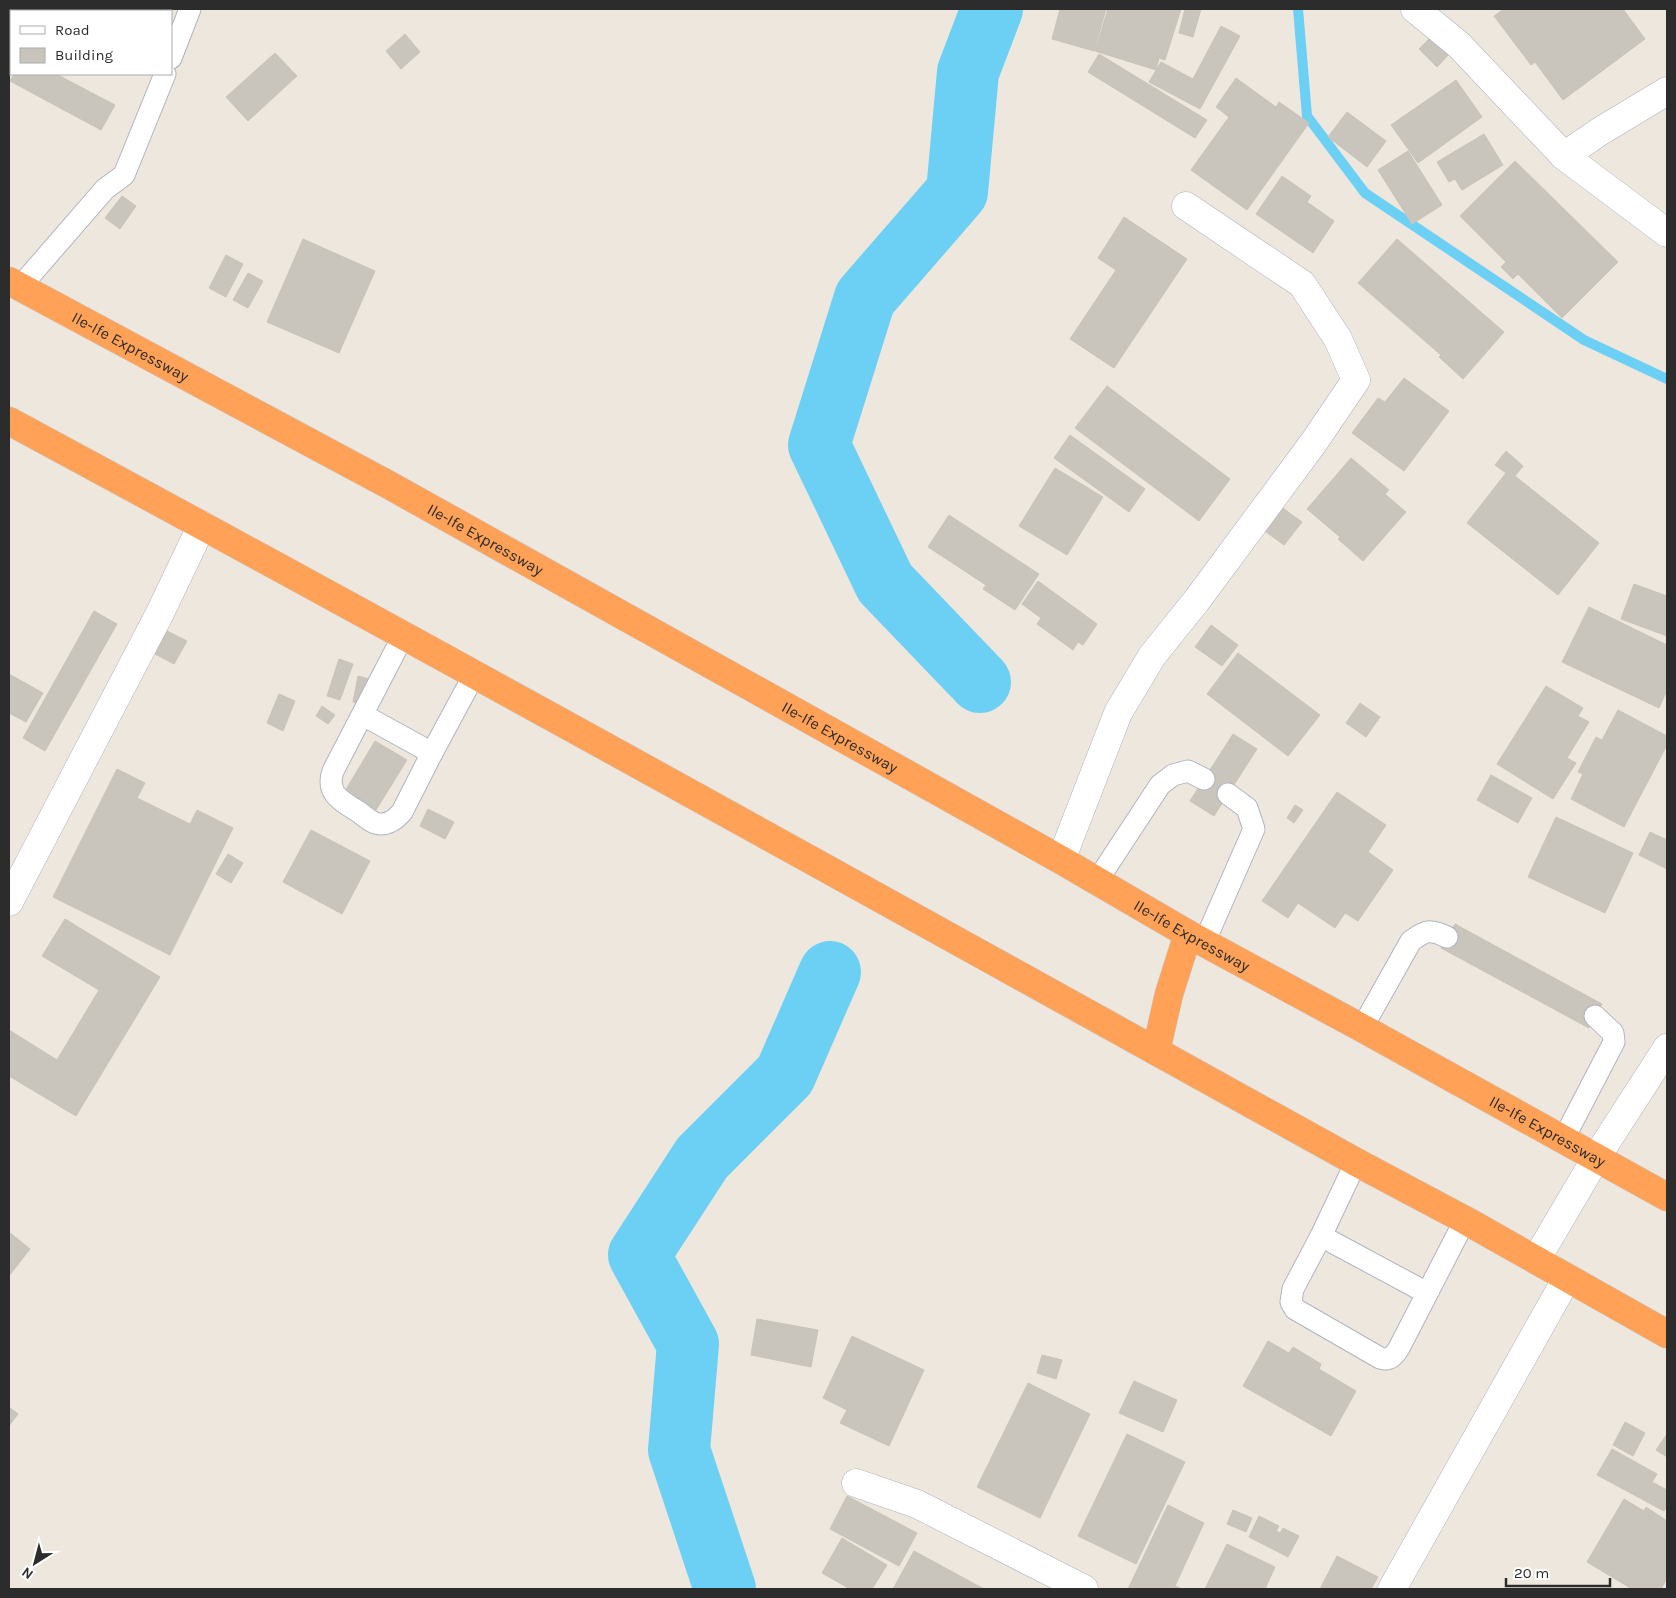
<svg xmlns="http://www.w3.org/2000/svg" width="1676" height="1598" font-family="Karla,sans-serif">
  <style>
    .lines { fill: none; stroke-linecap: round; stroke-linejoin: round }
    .stream { stroke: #6ccff4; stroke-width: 10 }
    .river { stroke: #6ccff4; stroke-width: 62 }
    .building { fill: #c9c5bc; stroke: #cac3b7 }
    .lane-casing { stroke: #b1b4c0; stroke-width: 23 }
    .street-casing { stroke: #b1b4c0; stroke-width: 29 }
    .secondary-casing { stroke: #b1b4c0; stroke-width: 29 }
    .highway-casing { stroke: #c8c8c8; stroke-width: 29 }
    .lane { stroke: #fff; stroke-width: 21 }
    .street { stroke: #fff; stroke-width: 28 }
    .secondary { stroke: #fff; stroke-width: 28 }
    .highway { stroke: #ffa157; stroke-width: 28 }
    .labels { text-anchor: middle; stroke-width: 4; stroke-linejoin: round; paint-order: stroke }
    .street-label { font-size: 16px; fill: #2c2c2c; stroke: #fff }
  </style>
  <rect width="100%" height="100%" fill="#eee7dd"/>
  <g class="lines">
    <!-- stream -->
    <path class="stream" d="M 1298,9 L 1307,116 L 1365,193 L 1584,340 L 1667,379"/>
    <!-- river -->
    <g class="river">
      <path d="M 980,682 L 885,583 L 819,445 L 865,298 L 957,192 L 968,72 L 992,9"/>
      <path d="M 725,1589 L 679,1450 L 688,1344 L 639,1255 L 702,1158 L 785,1075 L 830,972"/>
    </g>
  </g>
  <!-- building -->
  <g class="building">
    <path d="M 1060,9 L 1106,9 L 1094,51 L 1052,39 Z"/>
    <path d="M 1108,9 L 1181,9 L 1165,60 L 1159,58 L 1156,70 L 1095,51 Z"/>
    <path d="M 1185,9 L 1201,9 L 1193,37 L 1179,33 Z"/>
    <path d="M 1504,9 L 1623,9 L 1645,39 L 1563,100 L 1535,62 L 1531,65 L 1494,16 Z"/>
    <path d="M 1221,26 L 1240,36 L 1200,109 L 1149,82 L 1161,62 L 1193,79 Z"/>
    <path d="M 1435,33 L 1453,50 L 1437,67 L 1419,49 Z"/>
    <path d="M 405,34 L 420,52 L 401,69 L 386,51 Z"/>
    <path d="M 275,53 L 297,76 L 248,121 L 226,97 Z"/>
    <path d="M 1099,54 L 1207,120 L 1195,138 L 1088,72 Z"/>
    <path d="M 14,74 L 56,74 L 115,105 L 101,130 L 10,81 Z"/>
    <path d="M 1236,78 L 1276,107 L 1279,102 L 1309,123 L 1247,210 L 1191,170 L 1229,117 L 1216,107 Z"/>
    <path d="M 1456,80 L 1482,117 L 1418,163 L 1391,125 Z"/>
    <path d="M 1347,112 L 1386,141 L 1367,167 L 1328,137 Z"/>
    <path d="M 1484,134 L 1503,165 L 1462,190 L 1455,179 L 1449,182 L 1437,162 Z"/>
    <path d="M 1408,151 L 1442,205 L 1412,224 L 1378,170 Z"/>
    <path d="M 1515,161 L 1618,262 L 1562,318 L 1518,274 L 1513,279 L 1501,267 L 1506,262 L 1460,216 Z"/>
    <path d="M 1282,176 L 1311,196 L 1307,202 L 1334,221 L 1313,253 L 1256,214 Z"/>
    <path d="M 122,196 L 136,206 L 120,229 L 105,218 Z"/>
    <path d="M 1124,217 L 1187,259 L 1114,368 L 1070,339 L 1116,270 L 1098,258 Z"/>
    <path d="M 303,239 L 375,271 L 339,353 L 267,322 Z"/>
    <path d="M 1397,239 L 1504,332 L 1463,379 L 1439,357 L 1441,355 L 1358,283 Z"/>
    <path d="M 226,255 L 243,264 L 226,297 L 209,288 Z"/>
    <path d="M 248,273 L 263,281 L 248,308 L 233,300 Z"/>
    <path d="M 1404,378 L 1449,411 L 1404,471 L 1352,433 L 1378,398 L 1385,402 Z"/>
    <path d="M 1107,386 L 1230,479 L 1199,521 L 1075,428 Z"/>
    <path d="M 1070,435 L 1145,489 L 1129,512 L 1054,458 Z"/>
    <path d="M 1506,451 L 1523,466 L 1515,476 L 1599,543 L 1558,595 L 1467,523 L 1506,473 L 1495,465 Z"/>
    <path d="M 1351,458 L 1389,490 L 1385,494 L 1406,512 L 1363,561 L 1338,539 L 1340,537 L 1307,509 Z"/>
    <path d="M 1055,468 L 1103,497 L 1067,555 L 1019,526 Z"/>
    <path d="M 1280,506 L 1302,522 L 1284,545 L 1262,529 Z"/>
    <path d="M 949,515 L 1039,574 L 1015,610 L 983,589 L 986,585 L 928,547 Z"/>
    <path d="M 1038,581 L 1097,624 L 1083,645 L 1078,642 L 1073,650 L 1037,624 L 1041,618 L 1022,604 Z"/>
    <path d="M 1634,584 L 1667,596 L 1667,636 L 1621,619 Z"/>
    <path d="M 1589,607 L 1667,645 L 1667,690 L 1659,708 L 1562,662 Z"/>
    <path d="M 94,611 L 117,624 L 45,751 L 23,738 Z"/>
    <path d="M 1211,625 L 1238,645 L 1222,666 L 1195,647 Z"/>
    <path d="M 167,631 L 187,641 L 174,664 L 155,654 Z"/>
    <path d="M 1238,653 L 1320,715 L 1288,756 L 1207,694 Z"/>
    <path d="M 339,659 L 353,664 L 340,700 L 327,696 Z"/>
    <path d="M 9,674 L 43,693 L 26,722 L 9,713 Z"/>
    <path d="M 358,676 L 369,679 L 364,704 L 353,702 Z"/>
    <path d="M 1546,686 L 1583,708 L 1578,716 L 1589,722 L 1567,758 L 1576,763 L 1553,799 L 1497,764 Z"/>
    <path d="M 279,694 L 295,701 L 283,731 L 267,723 Z"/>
    <path d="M 1360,703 L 1380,717 L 1366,737 L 1346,723 Z"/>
    <path d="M 322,706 L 335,715 L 328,724 L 316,716 Z"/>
    <path d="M 1618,710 L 1667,736 L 1667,745 L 1624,827 L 1571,799 L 1583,774 L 1578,772 L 1596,737 L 1602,740 Z"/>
    <path d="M 1233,734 L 1257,749 L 1214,816 L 1190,801 Z"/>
    <path d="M 375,741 L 407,760 L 376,810 L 345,791 Z"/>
    <path d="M 117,769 L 145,783 L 137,798 L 190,824 L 197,810 L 233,828 L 170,955 L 53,897 Z"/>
    <path d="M 1491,775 L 1532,798 L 1518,823 L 1477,800 Z"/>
    <path d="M 1337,792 L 1386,825 L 1368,852 L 1393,870 L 1358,921 L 1345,913 L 1335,928 L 1298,903 L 1288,918 L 1262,901 Z"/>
    <path d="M 1295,805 L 1303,810 L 1294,823 L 1287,818 Z"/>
    <path d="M 428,809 L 454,822 L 445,839 L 420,826 Z"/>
    <path d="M 1556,817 L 1633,853 L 1605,913 L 1528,877 Z"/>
    <path d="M 311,830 L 370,861 L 342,914 L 283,882 Z"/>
    <path d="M 1650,832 L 1667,840 L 1667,869 L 1639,855 Z"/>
    <path d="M 228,854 L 243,863 L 231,883 L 216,874 Z"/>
    <path d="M 65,919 L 160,977 L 76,1116 L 9,1076 L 9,1030 L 57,1060 L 99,990 L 42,956 Z"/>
    <path d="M 1455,924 L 1602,1004 L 1589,1028 L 1441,948 Z"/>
    <path d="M 9,1232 L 30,1249 L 9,1276 Z"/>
    <path d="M 757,1319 L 818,1330 L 811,1367 L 751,1355 Z"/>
    <path d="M 852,1336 L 924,1370 L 889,1446 L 840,1423 L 847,1410 L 823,1398 Z"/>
    <path d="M 1268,1341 L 1289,1353 L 1293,1347 L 1321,1364 L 1319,1369 L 1356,1391 L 1331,1436 L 1243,1386 Z"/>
    <path d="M 1042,1355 L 1062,1360 L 1056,1379 L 1037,1373 Z"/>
    <path d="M 1134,1381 L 1177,1400 L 1163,1432 L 1119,1413 Z"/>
    <path d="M 1028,1383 L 1090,1414 L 1040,1518 L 977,1487 Z"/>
    <path d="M 9,1407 L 18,1414 L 9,1426 Z"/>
    <path d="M 1625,1422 L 1645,1433 L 1633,1456 L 1613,1445 Z"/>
    <path d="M 1127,1434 L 1185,1462 L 1136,1564 L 1078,1536 Z"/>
    <path d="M 1667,1434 L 1667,1457 L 1656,1450 Z"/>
    <path d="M 1612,1449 L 1657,1474 L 1652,1482 L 1667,1490 L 1667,1505 L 1664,1511 L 1597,1475 Z"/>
    <path d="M 847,1496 L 917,1533 L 899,1566 L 830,1529 Z"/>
    <path d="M 1624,1499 L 1644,1511 L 1646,1507 L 1667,1521 L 1667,1578 L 1661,1589 L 1632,1589 L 1587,1562 Z"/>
    <path d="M 1168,1505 L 1204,1523 L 1175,1586 L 1182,1589 L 1128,1589 Z"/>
    <path d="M 1233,1510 L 1252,1518 L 1246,1532 L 1227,1524 Z"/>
    <path d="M 1259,1516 L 1279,1526 L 1276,1531 L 1280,1533 L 1283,1528 L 1299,1536 L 1288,1557 L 1249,1537 Z"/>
    <path d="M 842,1538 L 887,1565 L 872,1589 L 850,1589 L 822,1573 Z"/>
    <path d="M 1227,1544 L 1275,1567 L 1265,1589 L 1205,1589 Z"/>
    <path d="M 914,1551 L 984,1589 L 893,1589 Z"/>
    <path d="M 1337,1556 L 1378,1577 L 1371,1589 L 1320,1589 Z"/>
  </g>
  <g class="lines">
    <!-- lane casing -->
    <g class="lane-casing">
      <g id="lane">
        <path d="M 171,58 L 190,9"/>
        <path d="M 20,287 L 105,189 L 124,175 L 165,74"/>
        <path d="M 403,636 L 333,771 C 325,794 343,802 359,812 C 364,816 370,821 375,823 C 386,827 396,819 402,812 L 432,753 L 474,675"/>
        <path d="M 363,715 L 432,753"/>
        <path d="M 1097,881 L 1160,785 L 1173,775 L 1188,771 L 1204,779"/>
        <path d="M 1204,943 L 1254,829 L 1247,808 L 1228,794"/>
        <path d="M 1362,1028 L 1411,941 C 1426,930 1430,929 1447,937"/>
        <path d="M 1563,1140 L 1614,1042 L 1613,1033 L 1595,1016"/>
        <path d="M 1356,1162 L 1321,1236 L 1293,1289 L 1291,1302 L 1295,1309 L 1380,1358 C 1390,1361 1394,1356 1399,1348 L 1465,1220"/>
        <path d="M 1321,1236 L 1427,1293"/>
      </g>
    </g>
    <!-- street casing -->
    <g class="street-casing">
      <g id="street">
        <path d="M 1415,9 L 1459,45 L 1564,156 L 1667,233"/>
        <path d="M 1564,156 L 1599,132 L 1667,91"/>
        <path d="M 1061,860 L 1118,713 L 1152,656 L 1197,600 L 1314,442 L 1356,380 L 1338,339 L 1302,284 L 1186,206"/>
        <path d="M 1536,1260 L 1596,1158 L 1667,1048"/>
        <path d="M 856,1483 L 917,1504 L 1084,1589"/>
        <path d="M 1392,1589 L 1567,1278"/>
      </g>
    </g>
    <!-- secondary casing -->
    <g class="secondary-casing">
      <path id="secondary" d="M 9,902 L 159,615 L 202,525"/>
    </g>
    <!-- highway casing -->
    <g class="highway-casing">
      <g id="highway">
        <path id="s1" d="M 9,281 L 389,485 L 1061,860 L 1188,934 L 1362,1028 L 1667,1197"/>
        <path d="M 9,421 C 460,664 908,914 1356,1162 L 1465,1220 L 1667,1334"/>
        <path d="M 1156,1051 L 1169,994 L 1188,934"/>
      </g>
    </g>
    <!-- lane -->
    <use href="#lane" class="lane"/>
    <!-- street -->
    <use href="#street" class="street"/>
    <!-- secondary -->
    <use href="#secondary" class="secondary"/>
    <!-- highway -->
    <use href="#highway" class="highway"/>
  </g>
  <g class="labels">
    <!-- street labels -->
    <g class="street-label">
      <text dy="6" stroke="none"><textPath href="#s1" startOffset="138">Ile-Ife Expressway</textPath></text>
      <text dy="6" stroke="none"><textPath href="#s1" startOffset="542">Ile-Ife Expressway</textPath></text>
      <text dy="6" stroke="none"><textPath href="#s1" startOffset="948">Ile-Ife Expressway</textPath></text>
      <text dy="6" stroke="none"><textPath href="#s1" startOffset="1352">Ile-Ife Expressway</textPath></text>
      <text dy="6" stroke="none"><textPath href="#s1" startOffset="1758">Ile-Ife Expressway</textPath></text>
    </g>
  </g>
  <!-- border -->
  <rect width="1676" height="1598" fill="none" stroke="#2c2c2c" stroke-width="20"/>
  <!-- legend -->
  <rect x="10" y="10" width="162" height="65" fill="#ffffff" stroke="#ababab"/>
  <rect x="20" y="26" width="25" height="8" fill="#ffffff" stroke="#ababab"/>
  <text x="55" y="35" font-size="15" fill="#2c2c2c">Road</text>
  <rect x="20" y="48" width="25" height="15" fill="#c9c5bc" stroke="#ababab"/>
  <text x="55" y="60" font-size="15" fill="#2c2c2c">Building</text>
  <!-- north arrow -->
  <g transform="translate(35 1563) rotate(216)" stroke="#ffffff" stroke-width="4" paint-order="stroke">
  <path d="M0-4L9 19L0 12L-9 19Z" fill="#2c2c2c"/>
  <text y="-8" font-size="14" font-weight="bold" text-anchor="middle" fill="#2c2c2c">N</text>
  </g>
  <!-- scale -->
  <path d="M1506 1578v8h104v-8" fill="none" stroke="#2c2c2c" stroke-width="2.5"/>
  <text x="1514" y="1578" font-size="15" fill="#2c2c2c" stroke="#ffffff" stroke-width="4" paint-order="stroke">20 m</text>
</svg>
